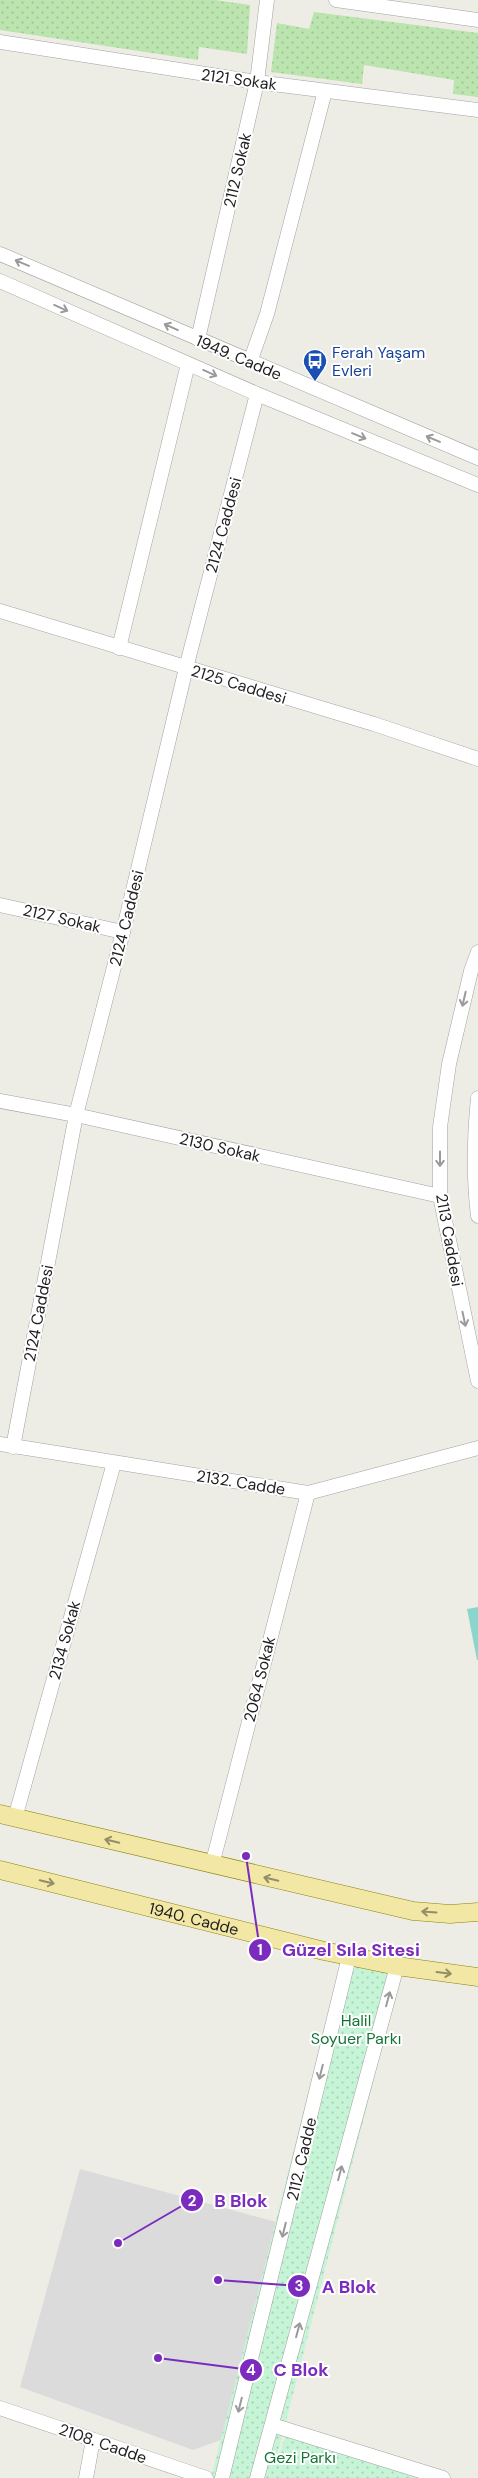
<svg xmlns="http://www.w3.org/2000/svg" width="478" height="2478" font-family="'DM Sans',sans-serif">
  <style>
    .residential { fill: #dcdbdb }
    .grass { fill: url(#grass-dots) }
    .park { fill: url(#park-dots) }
    .pitch { fill: #8ad6cd }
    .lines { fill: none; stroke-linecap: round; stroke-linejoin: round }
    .minor-casing { stroke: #a2a2a2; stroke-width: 15 }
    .major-casing { stroke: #8b830d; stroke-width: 19 }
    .minor { stroke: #fff; stroke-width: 14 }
    .major { stroke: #f3e7a5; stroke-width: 18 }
    .oneway { stroke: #9a9a9a }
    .oneway2 { stroke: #938d68 }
    .labels { text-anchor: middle; stroke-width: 4; stroke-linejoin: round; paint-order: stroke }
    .street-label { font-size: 16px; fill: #1e1e1e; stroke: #fff }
    .transit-label { font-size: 16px; fill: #164399; stroke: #fff; text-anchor: start }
    .park-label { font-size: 16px; fill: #157336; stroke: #fff }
    .leader { fill: none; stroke: #7b2cbf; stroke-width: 2 }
    .callout-dot { fill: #7b2cbf; stroke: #fff; stroke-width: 2 }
    .mark-label { font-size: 15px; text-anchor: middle; font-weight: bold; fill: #fff }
    .callout-label { font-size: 18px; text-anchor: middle; font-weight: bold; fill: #7b2cbf; stroke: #fff; stroke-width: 4; stroke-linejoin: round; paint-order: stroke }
  </style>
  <defs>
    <pattern id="grass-dots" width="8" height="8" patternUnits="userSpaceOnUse" patternTransform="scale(1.25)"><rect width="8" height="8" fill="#bbe4af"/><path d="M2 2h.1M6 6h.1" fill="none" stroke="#a0c396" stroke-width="1.8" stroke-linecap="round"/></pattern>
    <pattern id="park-dots" width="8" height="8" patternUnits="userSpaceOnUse" patternTransform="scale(1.25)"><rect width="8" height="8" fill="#c6f4d6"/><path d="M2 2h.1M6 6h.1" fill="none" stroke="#aad1b7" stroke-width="1.8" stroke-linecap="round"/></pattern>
  </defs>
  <rect width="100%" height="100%" fill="#eeede5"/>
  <!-- residential -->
  <path class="residential" d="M 80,2169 L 280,2223 L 221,2440 L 193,2450 L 20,2387 Z"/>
  <!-- grass -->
  <g class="grass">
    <path d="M 0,0 L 215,0 L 250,5 L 247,54 L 199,47 L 198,60 L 0,30 Z"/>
    <path d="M 314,12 L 478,33 L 478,97 L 453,94 L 454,80 L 364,65 L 362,84 L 271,72 L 277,23 L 309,29 Z"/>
  </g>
  <!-- park -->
  <path class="park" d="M 341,1962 L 401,1974 L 274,2468 L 287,2432 L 436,2478 L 211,2478 Z"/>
  <!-- pitch -->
  <path class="pitch" d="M 478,1607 L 478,1660 L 477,1660 L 467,1609 Z"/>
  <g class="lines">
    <!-- minor casing -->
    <g class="minor-casing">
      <g id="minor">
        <path d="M 336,0 L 478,20"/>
        <path d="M 0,42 L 257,82 L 478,110"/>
        <path d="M 0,254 L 478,458"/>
        <path d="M 0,281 L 257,394 L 478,485"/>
        <path d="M 198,339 L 257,82 L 267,0"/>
        <path d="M 250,362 L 267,314 L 325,91"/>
        <path d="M 0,611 L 374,724 L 478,759"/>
        <path d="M 119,648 L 188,364"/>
        <path d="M 0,905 L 123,932"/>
        <path d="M 478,952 L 471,971 L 449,1064 L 440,1127 L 440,1196 L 478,1381"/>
        <path d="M 478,1098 C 474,1138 473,1176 478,1216"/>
        <path d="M 0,1101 L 76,1115 L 440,1196"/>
        <path d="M 0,1444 L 308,1493 L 478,1448"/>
        <path d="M 13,1447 L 76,1115 L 123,932 L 186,668 L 257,394"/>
        <path d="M 15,1818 L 114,1463"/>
        <path d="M 212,1865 L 308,1493"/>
        <path d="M 0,2408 L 206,2478"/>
        <path d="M 272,2425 L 443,2478"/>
        <path d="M 86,2478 L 93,2440"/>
        <path d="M 222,2478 L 349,1957"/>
        <path d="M 257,2478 L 397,1966"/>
      </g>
    </g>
    <!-- major casing -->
    <g class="major-casing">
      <g id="major">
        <path d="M 0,1814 L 413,1911 L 450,1914 L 478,1912"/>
        <path id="s1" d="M 0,1870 L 324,1951 L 397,1966 L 478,1977"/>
      </g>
    </g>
    <!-- minor -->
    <use href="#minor" class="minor"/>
    <!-- major -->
    <use href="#major" class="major"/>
  </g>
  <!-- one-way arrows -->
  <defs><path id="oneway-shaft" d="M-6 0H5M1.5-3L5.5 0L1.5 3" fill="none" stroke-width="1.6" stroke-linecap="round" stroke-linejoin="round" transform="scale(1.25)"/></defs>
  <g class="oneway">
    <use href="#oneway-shaft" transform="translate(22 263) rotate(-157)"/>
    <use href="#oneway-shaft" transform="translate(61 308) rotate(24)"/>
    <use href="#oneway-shaft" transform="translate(171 327) rotate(-156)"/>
    <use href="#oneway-shaft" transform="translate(210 373) rotate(24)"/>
    <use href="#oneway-shaft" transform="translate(359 436) rotate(22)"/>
    <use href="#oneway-shaft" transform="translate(433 439) rotate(-157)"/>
    <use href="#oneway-shaft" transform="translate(464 999) rotate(103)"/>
    <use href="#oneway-shaft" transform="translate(440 1159) rotate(90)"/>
    <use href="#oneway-shaft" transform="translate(464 1319) rotate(78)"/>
    <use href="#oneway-shaft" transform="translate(388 1999) rotate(-75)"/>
    <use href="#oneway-shaft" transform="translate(321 2072) rotate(104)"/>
    <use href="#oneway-shaft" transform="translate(340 2173) rotate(-75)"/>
    <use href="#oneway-shaft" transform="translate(284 2230) rotate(104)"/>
    <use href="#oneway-shaft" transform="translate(298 2330) rotate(-75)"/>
    <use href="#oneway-shaft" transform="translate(240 2405) rotate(104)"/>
  </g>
  <g class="oneway2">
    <use href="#oneway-shaft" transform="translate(112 1841) rotate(-166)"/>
    <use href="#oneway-shaft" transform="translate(271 1879) rotate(-167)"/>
    <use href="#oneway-shaft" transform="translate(47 1882) rotate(14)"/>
    <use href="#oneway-shaft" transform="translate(429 1912) rotate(-176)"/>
    <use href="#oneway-shaft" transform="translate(444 1973) rotate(7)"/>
  </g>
  <!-- icons -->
  <defs>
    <g id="bus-pin" transform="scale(1.25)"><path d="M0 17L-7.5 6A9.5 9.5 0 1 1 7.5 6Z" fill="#1a4fb4" stroke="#fff"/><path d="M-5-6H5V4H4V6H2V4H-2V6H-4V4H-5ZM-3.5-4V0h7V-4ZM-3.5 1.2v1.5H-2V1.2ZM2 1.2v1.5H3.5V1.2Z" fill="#fff"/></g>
  </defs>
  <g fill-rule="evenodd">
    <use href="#bus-pin" x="315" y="361"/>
  </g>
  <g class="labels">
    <!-- street labels -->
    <g class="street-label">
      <text transform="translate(239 79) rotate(8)" y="6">2121 Sokak</text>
      <text transform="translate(237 170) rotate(-77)" y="6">2112 Sokak</text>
      <text transform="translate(239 357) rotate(23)" y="6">1949. Cadde</text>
      <text transform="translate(223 525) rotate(-75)" y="6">2124 Caddesi</text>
      <text transform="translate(239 684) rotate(17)" y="6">2125 Caddesi</text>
      <text transform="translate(62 918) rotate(13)" y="6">2127 Sokak</text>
      <text transform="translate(126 918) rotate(-76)" y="6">2124 Caddesi</text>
      <text transform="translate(220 1147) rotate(13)" y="6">2130 Sokak</text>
      <text transform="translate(450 1240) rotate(80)" y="6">2113 Caddesi</text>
      <text transform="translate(38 1313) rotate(-79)" y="6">2124 Caddesi</text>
      <text transform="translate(241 1482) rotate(9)" y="6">2132. Cadde</text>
      <text transform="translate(64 1640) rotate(-75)" y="6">2134 Sokak</text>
      <text transform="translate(259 1679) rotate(-76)" y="6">2064 Sokak</text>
      <text dy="6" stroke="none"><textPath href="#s1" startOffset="200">1940. Cadde</textPath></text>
      <text transform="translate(301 2159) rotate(-77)" y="6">2112. Cadde</text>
      <text transform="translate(103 2443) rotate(19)" y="6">2108. Cadde</text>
    </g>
    <!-- transit labels -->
    <g class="transit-label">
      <text x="332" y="358">Ferah Yaşam<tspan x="332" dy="18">Evleri</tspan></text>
    </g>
    <!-- park labels -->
    <g class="park-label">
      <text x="356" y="2026">Halil<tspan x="356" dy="18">Soyuer Parkı</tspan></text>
      <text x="300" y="2463">Gezi Parkı</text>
    </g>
  </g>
  <!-- callouts -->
  <path class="leader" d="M246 1856L260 1950M118 2243L192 2200M218 2280L299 2286M158 2358L251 2370"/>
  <g class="callout-dot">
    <circle cx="246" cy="1856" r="5"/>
    <circle cx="118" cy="2243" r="5"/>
    <circle cx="218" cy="2280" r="5"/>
    <circle cx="158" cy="2358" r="5"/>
    <circle cx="260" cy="1950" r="12"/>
    <circle cx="192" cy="2200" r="12"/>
    <circle cx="299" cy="2286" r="12"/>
    <circle cx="251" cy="2370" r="12"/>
  </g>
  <g class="mark-label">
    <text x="260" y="1955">1</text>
    <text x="192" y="2206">2</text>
    <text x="299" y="2291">3</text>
    <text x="251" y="2375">4</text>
  </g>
  <g class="callout-label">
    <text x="351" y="1956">Güzel Sıla Sitesi</text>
    <text x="241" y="2207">B Blok</text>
    <text x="349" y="2293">A Blok</text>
    <text x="301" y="2376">C Blok</text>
  </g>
</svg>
